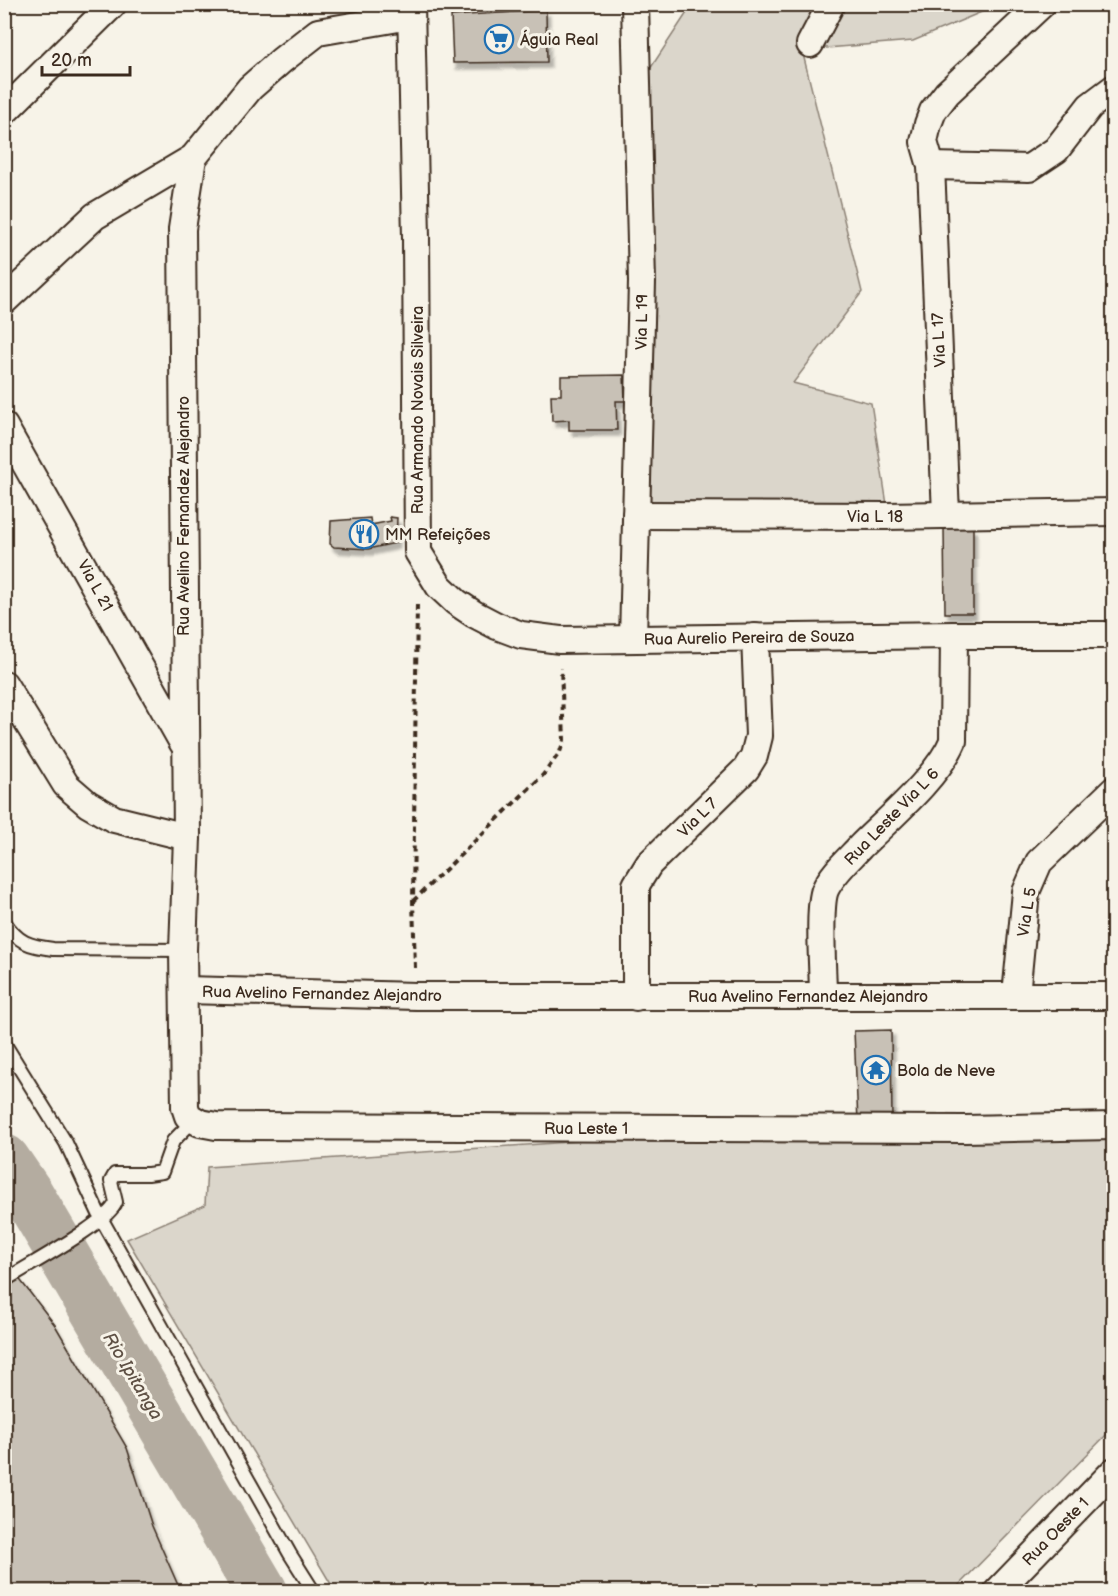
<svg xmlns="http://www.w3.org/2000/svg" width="1118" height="1596" font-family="'Balsamiq Sans',sans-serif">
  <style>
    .green { fill: #dbd6cb; stroke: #8b8074; stroke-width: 1.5 }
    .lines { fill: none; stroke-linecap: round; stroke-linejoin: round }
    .river { stroke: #b4aca0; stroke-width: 52 }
    .building { fill: #c8c1b6; stroke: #3b2a1e; stroke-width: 1.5; filter: url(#shadow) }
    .service-casing { stroke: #3b2a1e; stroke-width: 16 }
    .minor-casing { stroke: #3b2a1e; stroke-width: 30 }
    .path { stroke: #3b2a1e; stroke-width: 4; stroke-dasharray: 6 4.5; stroke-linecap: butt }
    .service { stroke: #f7f3e8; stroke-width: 12 }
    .minor { stroke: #f7f3e8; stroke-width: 26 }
    .labels { text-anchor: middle; stroke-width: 6; stroke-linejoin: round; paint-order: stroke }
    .poi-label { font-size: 16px; fill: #3b2a1e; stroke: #f7f3e8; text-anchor: start }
    .street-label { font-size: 16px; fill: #3b2a1e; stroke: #f7f3e8 }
    .water-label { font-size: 18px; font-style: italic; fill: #5f5145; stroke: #f7f3e8 }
  </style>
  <defs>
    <filter id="shadow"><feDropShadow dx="3.5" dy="6" stdDeviation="1.5" flood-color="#0004"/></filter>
  </defs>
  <rect width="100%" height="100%" fill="#f7f3e8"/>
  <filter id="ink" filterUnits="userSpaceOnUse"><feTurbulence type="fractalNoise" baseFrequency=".0167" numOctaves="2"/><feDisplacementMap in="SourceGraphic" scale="12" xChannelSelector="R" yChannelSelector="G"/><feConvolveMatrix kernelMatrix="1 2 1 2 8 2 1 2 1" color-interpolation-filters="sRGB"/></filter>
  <g filter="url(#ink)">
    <!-- green -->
    <g class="green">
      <path d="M 692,5 L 998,5 L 913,41 L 802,50 L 862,292 L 793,383 L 871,403 L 888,511 L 628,510 L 648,72 Z"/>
      <path d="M 1113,1119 L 1113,1428 L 953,1591 L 335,1591 L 127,1239 L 205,1205 L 207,1167 L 858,1122 Z"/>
    </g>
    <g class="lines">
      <!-- river -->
      <path class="river" d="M 4,1160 L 28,1195 L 262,1592"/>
    </g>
    <!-- building -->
    <g class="building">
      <path d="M 546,10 L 547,62 L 453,63 L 451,16 Z"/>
      <path d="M 624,375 L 625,401 L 616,401 L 617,430 L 569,430 L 569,420 L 552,421 L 551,395 L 561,395 L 561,376 Z"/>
      <path d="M 390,517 L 397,518 L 396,543 L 368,549 L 334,547 L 330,544 L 331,521 L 370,518 L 371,525 L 391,521 Z"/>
      <path d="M 944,527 L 973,527 L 973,613 L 945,613 Z"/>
      <path d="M 891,1030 L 892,1121 L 858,1122 L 854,1031 Z"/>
      <path d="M 4,1259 L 55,1325 L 127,1448 L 152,1526 L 181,1592 L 4,1592 Z"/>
    </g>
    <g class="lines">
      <!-- service casing -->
      <g class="service-casing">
        <g id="service">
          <path d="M 4,921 C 18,943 29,946 53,949 L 183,950"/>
          <path d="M 4,1043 L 66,1143 L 101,1218 L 290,1554 L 314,1592"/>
          <path d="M 4,1281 C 26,1266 109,1223 116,1202 L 111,1181 L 115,1174 L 148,1174 L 162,1172 L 173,1141 L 193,1121"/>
        </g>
      </g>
      <!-- minor casing -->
      <g class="minor-casing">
        <g id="minor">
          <path d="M 411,4 L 416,238 L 418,552 L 439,586 L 456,602 L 474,614 L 497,626 L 521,635 L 560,640 L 954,635 L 1114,635"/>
          <path d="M 810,44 L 831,4"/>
          <path d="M 4,112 L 113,4"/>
          <path d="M 193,158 L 182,229 L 187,837 L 183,950 L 185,1107 L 188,1116 L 200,1123 L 216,1126 L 965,1129 L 1114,1126"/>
          <path d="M 931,166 L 1029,168 L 1056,150 L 1090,106 L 1114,88"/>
          <path d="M 4,301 L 95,216 L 193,158 L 250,88 L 282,60 L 318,32 L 410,16"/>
          <path d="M 4,426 L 183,743"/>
          <path d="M 946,514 L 931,166 L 924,142 L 928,124 L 933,111 L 947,93 L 1042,4"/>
          <path d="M 636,515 L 887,516 L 1114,512"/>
          <path d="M 633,639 L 642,282 L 635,4"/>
          <path d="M 4,684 L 66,785 L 88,804 L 114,819 L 187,837"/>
          <path d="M 185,990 L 416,996 L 1114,996"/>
          <path d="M 823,995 C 823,972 818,908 825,890 C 832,874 848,860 860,847 C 888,819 938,777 953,741 L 954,635"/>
          <path d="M 1016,995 L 1026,892 L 1039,862 L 1114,790"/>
          <path d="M 636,997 L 636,885 L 649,864 L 746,769 L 754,756 L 759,736 L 755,637"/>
          <path d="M 997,1592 L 1114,1471"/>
        </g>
      </g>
      <!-- path -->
      <g class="path">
        <path d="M 413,901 L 543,775 L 560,752 L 564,740 L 561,668"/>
        <path d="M 415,968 L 413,901 L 417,604"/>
      </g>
      <!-- service -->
      <use href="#service" class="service"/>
      <!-- minor -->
      <use href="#minor" class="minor"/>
    </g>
  </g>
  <!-- icons -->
  <defs>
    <g id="supermarket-ring" transform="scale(1.5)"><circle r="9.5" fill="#f7f3e8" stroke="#1f6fb2" stroke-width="1.5"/><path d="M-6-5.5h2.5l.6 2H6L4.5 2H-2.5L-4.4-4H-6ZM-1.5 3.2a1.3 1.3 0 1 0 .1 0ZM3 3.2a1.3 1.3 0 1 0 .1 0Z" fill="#1f6fb2"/></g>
    <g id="restaurant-ring" transform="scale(1.5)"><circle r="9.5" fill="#f7f3e8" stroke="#1f6fb2" stroke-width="1.5"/><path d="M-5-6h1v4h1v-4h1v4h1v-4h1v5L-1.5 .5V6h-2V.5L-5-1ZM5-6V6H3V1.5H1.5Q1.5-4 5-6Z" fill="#1f6fb2"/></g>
    <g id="temple-ring" transform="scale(1.5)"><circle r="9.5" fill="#f7f3e8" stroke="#1f6fb2" stroke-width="1.5"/><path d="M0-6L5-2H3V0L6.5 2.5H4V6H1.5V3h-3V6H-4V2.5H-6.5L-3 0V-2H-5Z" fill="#1f6fb2"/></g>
  </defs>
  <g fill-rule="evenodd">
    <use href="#supermarket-ring" x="499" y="39"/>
    <use href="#restaurant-ring" x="364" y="534"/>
    <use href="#temple-ring" x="876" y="1070"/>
  </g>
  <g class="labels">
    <!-- poi labels -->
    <g class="poi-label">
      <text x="520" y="45">Águia Real</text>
      <text x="385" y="540">MM Refeições</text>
      <text x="897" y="1076">Bola de Neve</text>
    </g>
    <!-- street labels -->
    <g class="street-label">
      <text transform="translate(641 322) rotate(-89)" y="6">Via L 19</text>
      <text transform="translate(938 340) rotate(-93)" y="6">Via L 17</text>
      <text transform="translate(417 410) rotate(-90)" y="6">Rua Armando Novais Silveira</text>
      <text transform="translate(183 516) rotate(-90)" y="6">Rua Avelino Fernandez Alejandro</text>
      <text x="875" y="522">Via L 18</text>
      <text transform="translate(96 585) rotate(61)" y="6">Via L 21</text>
      <text transform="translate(749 637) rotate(-1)" y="6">Rua Aurelio Pereira de Souza</text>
      <text transform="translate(891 816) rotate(-46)" y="6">Rua Leste Via L 6</text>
      <text transform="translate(697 817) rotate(-45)" y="6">Via L 7</text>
      <text transform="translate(1026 912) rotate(-81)" y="6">Via L 5</text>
      <text transform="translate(322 993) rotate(1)" y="6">Rua Avelino Fernandez Alejandro</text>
      <text x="808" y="1002">Rua Avelino Fernandez Alejandro</text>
      <text x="586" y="1134">Rua Leste 1</text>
      <text transform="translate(1055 1531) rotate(-46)" y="6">Rua Oeste 1</text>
    </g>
    <!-- water labels -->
    <g class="water-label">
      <text transform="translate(133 1376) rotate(59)" y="6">Rio Ipitanga</text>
    </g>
  </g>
  <!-- margin -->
  <rect width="1118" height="1596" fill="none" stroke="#f7f3e8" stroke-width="24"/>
  <rect x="12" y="12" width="1094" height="1572" fill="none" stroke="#3b2a1e" stroke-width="2" filter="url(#ink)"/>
  <!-- scale -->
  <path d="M42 66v9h88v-9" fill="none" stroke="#3b2a1e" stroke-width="3"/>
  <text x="51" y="66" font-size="18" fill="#3b2a1e" stroke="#f7f3e8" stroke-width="4.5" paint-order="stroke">20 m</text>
</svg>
